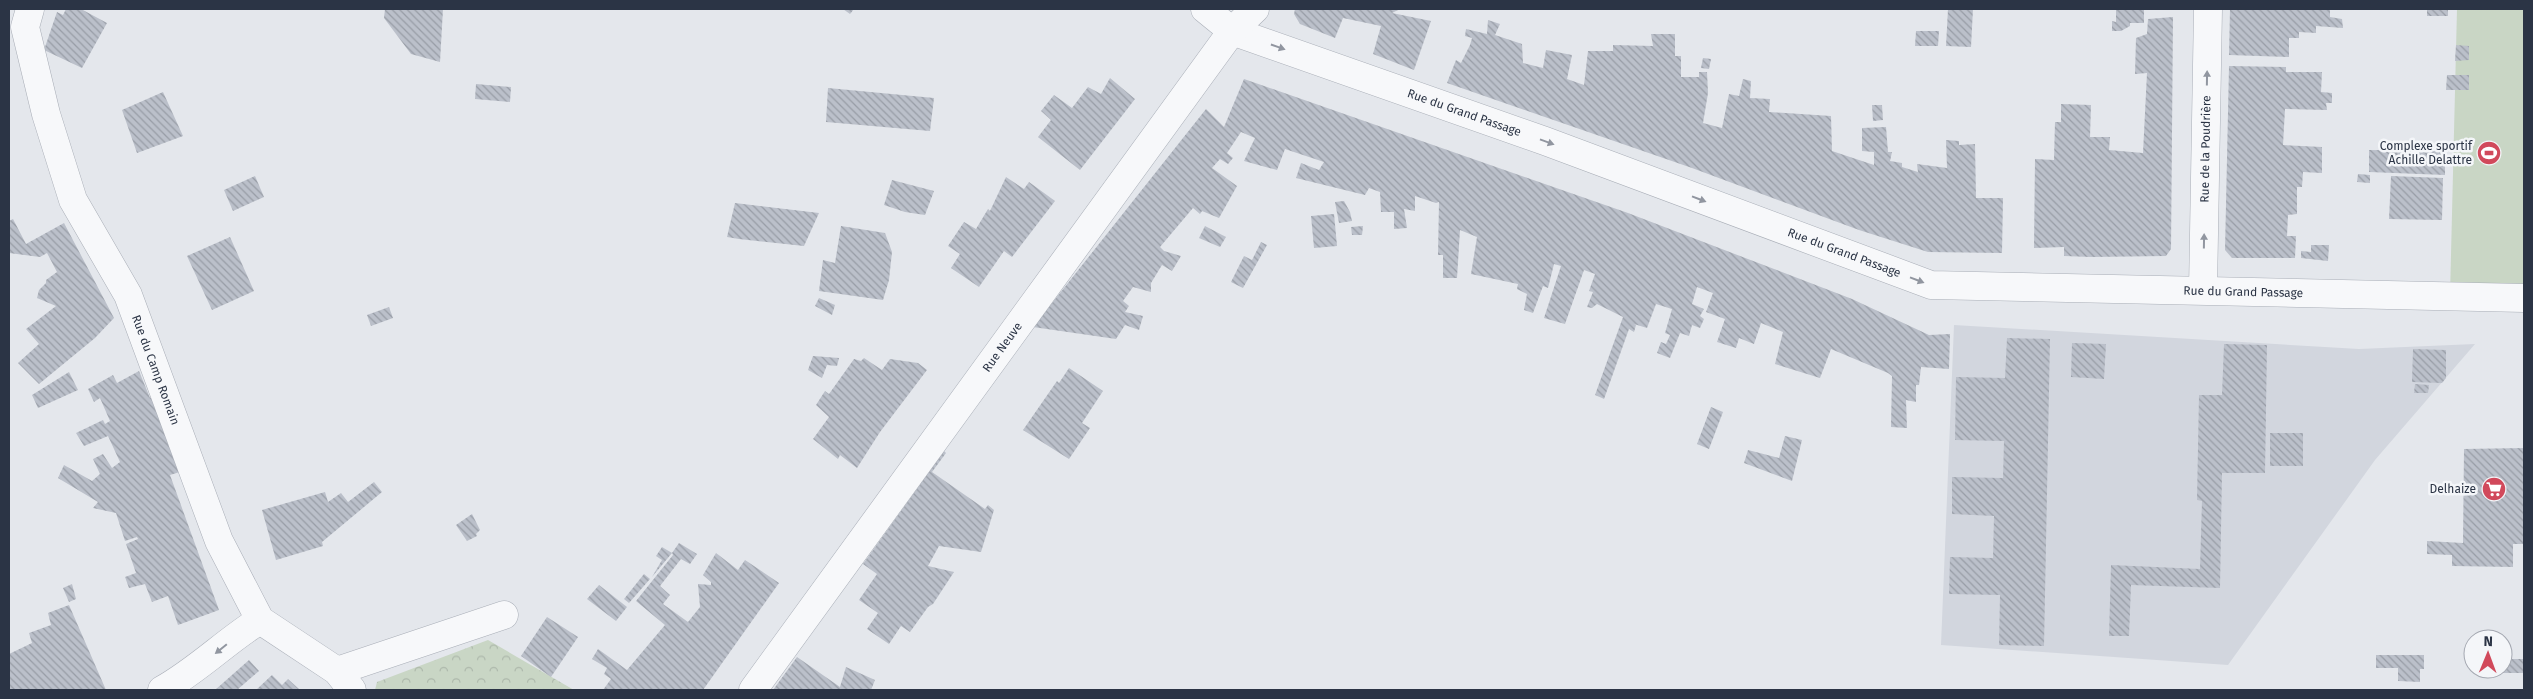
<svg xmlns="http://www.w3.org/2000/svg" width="2533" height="699" font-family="'Fira Sans',sans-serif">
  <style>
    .built { fill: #d2d6de }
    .park { fill: url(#park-crowns) }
    .pitch { fill: #c9d6c5 }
    .building { fill: url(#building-back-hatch) }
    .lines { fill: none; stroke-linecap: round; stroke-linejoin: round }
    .street-casing { stroke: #a9aeb7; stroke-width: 29 }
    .street { stroke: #f7f8fa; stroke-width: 28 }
    .oneway { fill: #9196a0 }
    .labels { text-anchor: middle; stroke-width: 5; stroke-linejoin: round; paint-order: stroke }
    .street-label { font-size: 12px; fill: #2b3445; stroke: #f4f6f9 }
    .poi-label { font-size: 12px; fill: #2b3445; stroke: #f4f6f9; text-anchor: end }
  </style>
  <defs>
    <pattern id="park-crowns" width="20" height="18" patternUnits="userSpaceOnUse" patternTransform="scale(1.25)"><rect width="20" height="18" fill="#c9d6c5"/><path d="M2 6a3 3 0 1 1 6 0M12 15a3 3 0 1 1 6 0" fill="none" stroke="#adb8ab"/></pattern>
    <pattern id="building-back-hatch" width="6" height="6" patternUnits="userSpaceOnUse" patternTransform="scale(1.25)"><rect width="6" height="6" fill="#bbc0ca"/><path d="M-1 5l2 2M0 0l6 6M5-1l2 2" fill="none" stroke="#989da6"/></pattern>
  </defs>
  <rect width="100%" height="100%" fill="#e4e7ec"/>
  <!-- built -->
  <path class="built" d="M 1954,325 L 2359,349 L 2475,344 L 2375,460 L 2228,665 L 1941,645 Z"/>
  <!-- park -->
  <path class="park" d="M 488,640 L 574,690 L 375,690 L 377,682 Z"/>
  <!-- pitch -->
  <path class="pitch" d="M 2457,9 L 2524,9 L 2524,298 L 2450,296 Z"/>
  <!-- building -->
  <g class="building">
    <path d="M 66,9 L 81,9 L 107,23 L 82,68 L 44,50 L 57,12 L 63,15 Z"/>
    <path d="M 385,9 L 443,9 L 440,62 L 411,54 L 384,18 Z"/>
    <path d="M 843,9 L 854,9 L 850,14 Z"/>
    <path d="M 1295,9 L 1400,9 L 1392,13 L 1431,21 L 1414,70 L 1373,54 L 1381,26 L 1343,18 L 1335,38 L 1300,24 L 1294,14 Z"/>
    <path d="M 1948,9 L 1973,9 L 1971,47 L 1946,46 Z"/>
    <path d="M 2116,9 L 2144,9 L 2144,23 L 2130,23 L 2130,26 L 2121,31 L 2112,31 L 2112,21 L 2116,22 Z"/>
    <path d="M 2230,9 L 2330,9 L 2330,17 L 2342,19 L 2343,28 L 2316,26 L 2316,33 L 2299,32 L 2299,38 L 2289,38 L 2289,57 L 2229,55 Z"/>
    <rect x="2427" y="9" width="21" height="7"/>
    <path d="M 2173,17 L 2171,249 L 2166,256 L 2091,257 L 2064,256 L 2064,247 L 2034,248 L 2035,159 L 2054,160 L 2055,122 L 2061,122 L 2061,104 L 2091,105 L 2090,137 L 2110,137 L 2109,150 L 2143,153 L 2147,73 L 2135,74 L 2136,38 L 2147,34 L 2148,19 Z"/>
    <path d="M 1488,20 L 1500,24 L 1495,35 L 1522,44 L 1523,63 L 1543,68 L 1546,50 L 1572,55 L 1567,79 L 1584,85 L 1588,51 L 1613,51 L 1613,45 L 1653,46 L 1651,34 L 1675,34 L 1675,56 L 1681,56 L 1681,77 L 1699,77 L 1699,72 L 1707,72 L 1708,93 L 1703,123 L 1722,128 L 1729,94 L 1739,96 L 1743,79 L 1751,81 L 1750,98 L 1770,99 L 1769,112 L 1831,116 L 1832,151 L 1874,165 L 1874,152 L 1862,151 L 1862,128 L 1886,127 L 1888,152 L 1892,152 L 1890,161 L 1902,163 L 1902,167 L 1918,172 L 1917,164 L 1947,168 L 1946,140 L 1959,141 L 1959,145 L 1975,144 L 1976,198 L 2003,198 L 2002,253 L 1928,252 L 1859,230 L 1692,168 L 1447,83 L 1456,60 L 1461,63 L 1470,45 L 1472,38 L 1465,36 L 1466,29 L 1487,34 Z"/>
    <path d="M 1916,31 L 1939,31 L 1938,46 L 1915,46 Z"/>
    <path d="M 2456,45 L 2469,46 L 2469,60 L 2455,61 Z"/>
    <path d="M 1703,58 L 1711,59 L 1709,69 L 1701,68 Z"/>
    <path d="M 2229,66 L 2286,67 L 2286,72 L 2322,72 L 2321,92 L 2332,93 L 2332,103 L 2326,103 L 2327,110 L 2285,109 L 2283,145 L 2322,147 L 2322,173 L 2303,172 L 2302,187 L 2297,187 L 2297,214 L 2288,215 L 2287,236 L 2296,236 L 2295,258 L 2232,258 L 2225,250 Z"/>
    <path d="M 2447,75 L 2469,75 L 2469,90 L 2446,90 Z"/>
    <path d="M 1110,78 L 1135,99 L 1080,170 L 1038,137 L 1051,120 L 1041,111 L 1054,95 L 1072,108 L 1088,87 L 1101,94 Z"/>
    <path d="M 1244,79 L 1628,213 L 1852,299 L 1929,335 L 1950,334 L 1949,369 L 1921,367 L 1919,385 L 1916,385 L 1916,402 L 1906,400 L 1907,428 L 1891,427 L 1892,376 L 1888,373 L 1831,349 L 1820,378 L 1775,364 L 1783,332 L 1761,323 L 1754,344 L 1739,338 L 1736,348 L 1717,342 L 1725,319 L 1706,312 L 1713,293 L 1697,287 L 1692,304 L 1704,309 L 1700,316 L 1704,319 L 1700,328 L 1692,325 L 1689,336 L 1680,333 L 1670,358 L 1657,353 L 1661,342 L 1666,344 L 1670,335 L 1665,333 L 1672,309 L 1656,304 L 1647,328 L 1634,324 L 1636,325 L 1634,332 L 1629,329 L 1604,399 L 1602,398 L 1595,395 L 1623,317 L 1597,304 L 1592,308 L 1587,307 L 1593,292 L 1589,291 L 1595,274 L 1584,270 L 1565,324 L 1544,318 L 1561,266 L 1554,264 L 1548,288 L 1543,286 L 1533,313 L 1524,310 L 1527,294 L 1517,289 L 1518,284 L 1471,274 L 1477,237 L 1460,230 L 1457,278 L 1443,278 L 1443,255 L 1438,255 L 1439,202 L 1436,203 L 1415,196 L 1415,211 L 1404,209 L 1407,228 L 1394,229 L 1394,212 L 1381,212 L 1380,192 L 1369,188 L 1365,195 L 1296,178 L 1301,163 L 1319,170 L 1324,162 L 1285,149 L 1277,170 L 1244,161 L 1255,138 L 1241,132 L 1227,153 L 1233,158 L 1228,164 L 1220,159 L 1212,168 L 1237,186 L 1219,218 L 1202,211 L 1200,214 L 1193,208 L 1160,247 L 1164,251 L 1181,256 L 1172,271 L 1162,265 L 1151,283 L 1151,292 L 1133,287 L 1123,301 L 1129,306 L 1125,312 L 1143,316 L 1139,330 L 1125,325 L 1116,339 L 1033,327 L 1206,109 L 1224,127 Z"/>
    <path d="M 476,84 L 511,87 L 510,102 L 475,99 Z"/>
    <path d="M 828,88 L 934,98 L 930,131 L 826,122 Z"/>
    <path d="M 163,92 L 183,136 L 137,153 L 122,110 Z"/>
    <path d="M 1872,105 L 1882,105 L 1883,120 L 1873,121 Z"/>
    <path d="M 2369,150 L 2445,151 L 2445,175 L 2369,172 Z"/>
    <path d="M 2358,174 L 2370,175 L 2370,183 L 2357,182 Z"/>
    <path d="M 255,176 L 264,197 L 233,211 L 224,190 Z"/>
    <path d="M 2391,176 L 2443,178 L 2442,220 L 2389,219 Z"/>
    <path d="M 1006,177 L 1024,189 L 1029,182 L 1055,201 L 1012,257 L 1004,251 L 979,287 L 951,268 L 960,254 L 948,246 L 964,222 L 976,229 L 988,209 L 990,211 Z"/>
    <path d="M 892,180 L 934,191 L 925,215 L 905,212 L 884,205 Z"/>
    <path d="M 1344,201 L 1350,212 L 1352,221 L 1339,223 L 1335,202 Z"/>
    <path d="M 735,203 L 819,213 L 804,246 L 739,239 L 727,237 Z"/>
    <path d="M 1334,214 L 1337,246 L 1314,248 L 1311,216 Z"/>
    <path d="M 13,219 L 26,244 L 64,223 L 114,318 L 95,338 L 39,384 L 18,363 L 39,344 L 26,329 L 56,306 L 37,298 L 39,290 L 46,283 L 46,280 L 57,272 L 47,253 L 40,257 L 9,253 L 9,221 Z"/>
    <path d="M 841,226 L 885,233 L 892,252 L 889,280 L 883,300 L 819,291 L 823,260 L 835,263 Z"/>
    <path d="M 1205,226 L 1226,237 L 1220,247 L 1199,238 Z"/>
    <path d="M 1363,226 L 1362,235 L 1352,235 L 1351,227 Z"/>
    <path d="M 230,237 L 254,291 L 212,310 L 187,256 Z"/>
    <path d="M 1261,242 L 1267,245 L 1243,288 L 1231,282 L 1244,256 L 1252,260 Z"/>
    <path d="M 2311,245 L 2329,245 L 2328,261 L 2301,258 L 2301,251 L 2311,252 Z"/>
    <path d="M 819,298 L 835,305 L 832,315 L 815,306 Z"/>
    <path d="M 389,307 L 393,318 L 371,326 L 367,315 Z"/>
    <path d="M 2007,338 L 2050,339 L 2044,646 L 1999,645 L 2000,595 L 1949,594 L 1950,557 L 1993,558 L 1994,516 L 1952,514 L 1952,477 L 2003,478 L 2004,441 L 1955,440 L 1956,377 L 2005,378 Z"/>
    <path d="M 2072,343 L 2106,344 L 2104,379 L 2071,377 Z"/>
    <path d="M 2224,344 L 2267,345 L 2265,473 L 2222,473 L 2220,588 L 2131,585 L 2129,636 L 2109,636 L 2111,565 L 2200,569 L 2202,501 L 2197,500 L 2199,395 L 2222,395 Z"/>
    <path d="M 2413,349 L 2446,350 L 2446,378 L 2442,383 L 2412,382 Z"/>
    <path d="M 813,356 L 839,358 L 837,366 L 827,365 L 822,378 L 808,370 Z"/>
    <path d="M 864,358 L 882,370 L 890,359 L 918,363 L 927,370 L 880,432 L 857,468 L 840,455 L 838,459 L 813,439 L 829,417 L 816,405 L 825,391 L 829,394 L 854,359 L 861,361 Z"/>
    <path d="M 1069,368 L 1103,391 L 1082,423 L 1090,428 L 1069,459 L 1023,430 L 1057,381 L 1059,383 Z"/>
    <path d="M 139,371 L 150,398 L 153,397 L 183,471 L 170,475 L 219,610 L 178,625 L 168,596 L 152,602 L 145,584 L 129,588 L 125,577 L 136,573 L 126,544 L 138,539 L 137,537 L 125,541 L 116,513 L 93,508 L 98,502 L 58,478 L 64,465 L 92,481 L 100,474 L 93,459 L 103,454 L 112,468 L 120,462 L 108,436 L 84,446 L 76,433 L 103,420 L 105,424 L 110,421 L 100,398 L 94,402 L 88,389 L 113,375 L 117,383 Z"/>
    <path d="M 69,372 L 78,390 L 38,408 L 32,395 Z"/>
    <path d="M 2415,384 L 2429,385 L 2428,393 L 2414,393 Z"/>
    <path d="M 1711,407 L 1723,412 L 1709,449 L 1697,444 Z"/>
    <rect x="2270" y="433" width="33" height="33"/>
    <path d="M 1785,436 L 1802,440 L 1792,481 L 1744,463 L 1748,450 L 1779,458 Z"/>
    <path d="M 2524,448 L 2524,544 L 2513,544 L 2513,567 L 2452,566 L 2452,555 L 2427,554 L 2427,541 L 2463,543 L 2464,449 Z"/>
    <path d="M 944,451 L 946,453 L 932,472 L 985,509 L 988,505 L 994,510 L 981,552 L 939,546 L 928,566 L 954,572 L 933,604 L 928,607 L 910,632 L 901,626 L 889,644 L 867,629 L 878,613 L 859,600 L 877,574 L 863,564 Z"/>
    <path d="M 374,482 L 382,492 L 322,542 L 323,546 L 276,560 L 262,510 L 325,492 L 328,502 L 341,493 L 348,502 Z"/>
    <path d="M 472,514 L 480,530 L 476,534 L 477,536 L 467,541 L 456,525 Z"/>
    <path d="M 679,543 L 697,554 L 690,564 L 681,559 L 660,586 L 670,595 L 663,604 L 688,622 L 700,607 L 698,584 L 711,585 L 711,582 L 703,575 L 716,553 L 738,570 L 745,560 L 779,583 L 703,690 L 603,690 L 611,679 L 604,674 L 607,668 L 592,659 L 598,649 L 627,670 L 665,625 L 636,601 L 673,555 L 672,553 Z"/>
    <path d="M 662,547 L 672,553 L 652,577 L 662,560 L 656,556 Z"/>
    <path d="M 644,574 L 650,579 L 629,603 L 624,599 Z"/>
    <path d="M 72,584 L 76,599 L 69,602 L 63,588 Z"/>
    <path d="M 599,585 L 627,607 L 616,621 L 587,599 Z"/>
    <path d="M 69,605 L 106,690 L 9,690 L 9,654 L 32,643 L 29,633 L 51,625 L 48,613 Z"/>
    <path d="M 547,617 L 578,637 L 551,677 L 521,656 Z"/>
    <path d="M 2376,655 L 2424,655 L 2424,669 L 2420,669 L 2420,682 L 2398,681 L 2398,668 L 2376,668 Z"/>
    <path d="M 797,657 L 840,687 L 846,667 L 875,680 L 871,690 L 773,690 Z"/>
    <path d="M 2503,659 L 2524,659 L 2524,673 L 2495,673 L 2496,669 L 2503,669 Z"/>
    <path d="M 249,660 L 259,671 L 237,690 L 215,690 Z"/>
    <path d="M 272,675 L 282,685 L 288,679 L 300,690 L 256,690 Z"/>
  </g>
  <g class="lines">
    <!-- street casing -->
    <g class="street-casing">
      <g id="street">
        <path id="s1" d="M 30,9 L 25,27 L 46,114 L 73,200 L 128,295 L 219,541 L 260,620 L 337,671 L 352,690"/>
        <path id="s2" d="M 1205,9 L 1232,31 L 1545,141 L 1931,285 L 2524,298"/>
        <path id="s3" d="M 2203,290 L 2208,9"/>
        <path d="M 337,671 L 504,615"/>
        <path d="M 162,690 C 198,670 226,641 260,620"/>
        <path id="s4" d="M 753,690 L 1232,31 L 1255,9"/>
      </g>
    </g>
    <!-- street -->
    <use href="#street" class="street"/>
  </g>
  <!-- one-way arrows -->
  <defs><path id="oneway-solid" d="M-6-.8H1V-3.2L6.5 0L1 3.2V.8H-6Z" transform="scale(1.25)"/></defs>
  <g class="oneway">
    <use href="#oneway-solid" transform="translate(1278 47) rotate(19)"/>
    <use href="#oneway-solid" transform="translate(2207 78) rotate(-89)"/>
    <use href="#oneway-solid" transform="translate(1547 142) rotate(20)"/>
    <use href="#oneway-solid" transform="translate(1699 199) rotate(21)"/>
    <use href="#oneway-solid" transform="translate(2204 241) rotate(-89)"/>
    <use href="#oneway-solid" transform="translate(1917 280) rotate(21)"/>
    <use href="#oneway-solid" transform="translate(221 649) rotate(141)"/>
  </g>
  <!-- icons -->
  <defs>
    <g id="stadium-disc" transform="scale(1.25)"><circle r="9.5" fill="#d1495b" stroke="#f4f6f9"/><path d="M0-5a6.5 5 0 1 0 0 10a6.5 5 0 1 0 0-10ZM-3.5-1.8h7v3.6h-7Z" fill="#fff"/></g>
    <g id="supermarket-disc" transform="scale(1.25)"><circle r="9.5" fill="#d1495b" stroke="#f4f6f9"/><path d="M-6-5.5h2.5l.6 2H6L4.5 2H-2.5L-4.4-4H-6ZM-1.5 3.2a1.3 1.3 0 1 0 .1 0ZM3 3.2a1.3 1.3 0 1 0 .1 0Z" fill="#fff"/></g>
  </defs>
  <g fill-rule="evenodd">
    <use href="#stadium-disc" x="2489" y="153"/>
    <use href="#supermarket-disc" x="2494" y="489"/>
  </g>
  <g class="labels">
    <!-- street labels -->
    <g class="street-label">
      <text dy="4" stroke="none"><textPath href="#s2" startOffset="281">Rue du Grand Passage</textPath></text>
      <text dy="4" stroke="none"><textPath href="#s3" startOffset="141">Rue de la Poudrière</textPath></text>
      <text dy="4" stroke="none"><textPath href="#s2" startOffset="686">Rue du Grand Passage</textPath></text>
      <text dy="4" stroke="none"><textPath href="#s2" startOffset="1091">Rue du Grand Passage</textPath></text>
      <text dy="4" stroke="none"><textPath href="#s4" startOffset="424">Rue Neuve</textPath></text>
      <text dy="4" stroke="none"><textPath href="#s1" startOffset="388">Rue du Camp Romain</textPath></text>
    </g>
    <!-- poi labels -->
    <g class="poi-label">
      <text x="2472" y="150">Complexe sportif<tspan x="2472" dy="14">Achille Delattre</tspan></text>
      <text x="2476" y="493">Delhaize</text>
    </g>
  </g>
  <!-- border -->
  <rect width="2533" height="699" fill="none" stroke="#2b3445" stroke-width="20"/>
  <!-- north arrow -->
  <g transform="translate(2488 654) rotate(1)"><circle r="24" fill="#f4f6f9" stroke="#a4a8b1"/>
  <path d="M0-4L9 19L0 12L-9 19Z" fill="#d1495b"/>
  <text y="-8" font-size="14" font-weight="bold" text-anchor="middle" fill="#2b3445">N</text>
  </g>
</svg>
